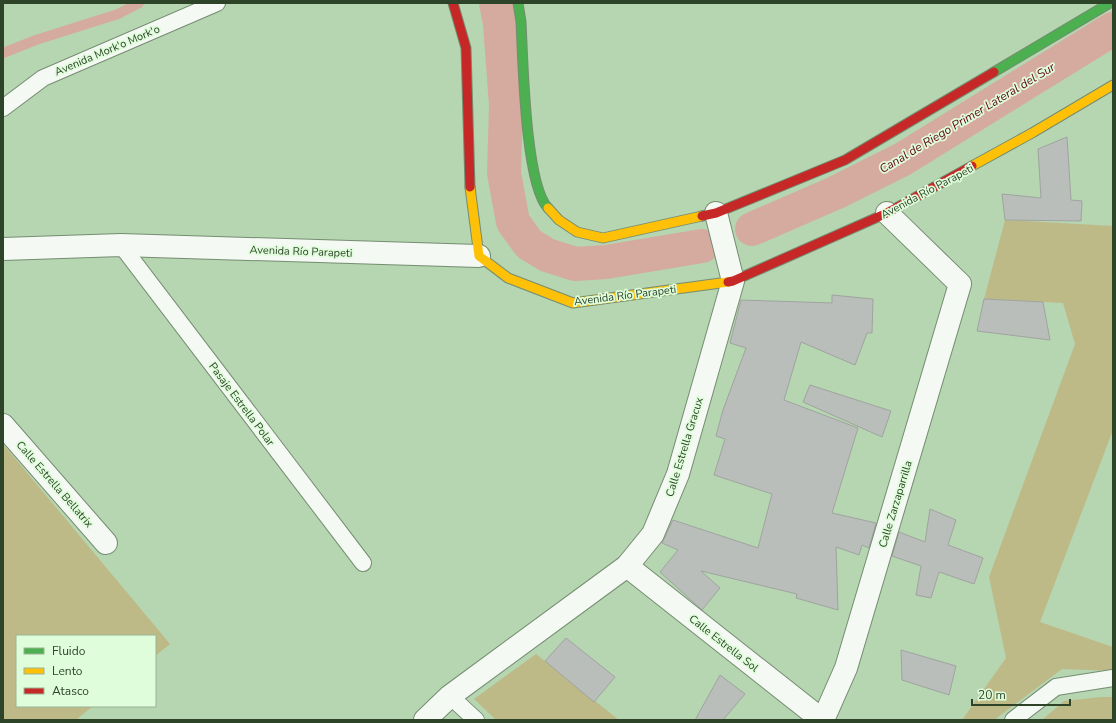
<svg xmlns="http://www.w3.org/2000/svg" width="1116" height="723" font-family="'Nunito Sans',sans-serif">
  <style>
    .green { fill: #beba88 }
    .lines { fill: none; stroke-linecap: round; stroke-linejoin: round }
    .stream { stroke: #d6ab9f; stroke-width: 10 }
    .canal { stroke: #d6ab9f; stroke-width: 34 }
    .building { fill: #babeba; stroke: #9fa49f }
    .lane-casing { stroke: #758d71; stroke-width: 18 }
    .street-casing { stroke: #758d71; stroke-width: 24 }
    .fast-casing { stroke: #758d71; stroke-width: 11 }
    .slow-casing { stroke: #758d71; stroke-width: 11 }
    .jam-casing { stroke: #758d71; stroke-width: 11 }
    .lane { stroke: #f4f9f3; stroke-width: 16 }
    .street { stroke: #f4f9f3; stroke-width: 22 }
    .fast { stroke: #4caf50; stroke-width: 9 }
    .slow { stroke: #ffc107; stroke-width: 9 }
    .jam { stroke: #c62828; stroke-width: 9 }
    .labels { text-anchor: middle; stroke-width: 3.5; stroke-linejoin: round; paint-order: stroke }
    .street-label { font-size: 11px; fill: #2d4429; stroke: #e0fddb }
    .water-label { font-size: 12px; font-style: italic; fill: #5f0413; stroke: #e0fddb }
  </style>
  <rect width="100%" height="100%" fill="#b6d5b1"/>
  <!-- green -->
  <g class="green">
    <path d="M 1005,220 L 1113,226 L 1113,430 L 1040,622 L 1113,647 L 1113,671 L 1062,669 L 994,720 L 962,720 L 1006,658 L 989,577 L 1075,344 L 1063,303 L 984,299 Z"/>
    <path d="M 3,444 L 170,644 L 155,656 L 155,636 L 17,636 L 17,706 L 93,706 L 76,720 L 3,720 Z"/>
    <path d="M 536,654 L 619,720 L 496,720 L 474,699 Z"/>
    <path d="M 1101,697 L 1113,697 L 1113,720 L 1042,720 L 1064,701 Z"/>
  </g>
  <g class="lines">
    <!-- stream -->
    <path class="stream" d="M 3,53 L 36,40 L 118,14 L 139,3"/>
    <!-- canal -->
    <g class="canal">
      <path d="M 496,3 L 500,24 L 506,105 L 504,173 L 513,222 L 529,244 L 547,255 L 575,264 L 606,262 L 702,246"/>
      <path d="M 752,229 L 835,193 L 903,159 L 1113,29"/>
    </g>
  </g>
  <!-- building -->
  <g class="building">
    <path d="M 1067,137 L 1071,200 L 1082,201 L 1081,221 L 1005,220 L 1002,194 L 1041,198 L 1038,149 Z"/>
    <path d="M 832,295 L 873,299 L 872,333 L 867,333 L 855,365 L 801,342 L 784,400 L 858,428 L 832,513 L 876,523 L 869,548 L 862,545 L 859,555 L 836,547 L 838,610 L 796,598 L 797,594 L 701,571 L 720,588 L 702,610 L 660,572 L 678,550 L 662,543 L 673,520 L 758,548 L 772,494 L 714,475 L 725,439 L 716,436 L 723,410 L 746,348 L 730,343 L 741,300 L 832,303 Z"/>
    <path d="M 984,299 L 1043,302 L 1050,340 L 977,331 Z"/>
    <path d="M 810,385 L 891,411 L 882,437 L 803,402 Z"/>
    <path d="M 930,509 L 956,520 L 948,545 L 983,558 L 974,584 L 939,572 L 931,598 L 916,595 L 921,566 L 892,556 L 899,532 L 925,542 Z"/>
    <path d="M 566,638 L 615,677 L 594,702 L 545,661 Z"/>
    <path d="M 901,650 L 956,666 L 949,695 L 902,680 Z"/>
    <path d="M 720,675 L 745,694 L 723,720 L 695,720 Z"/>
  </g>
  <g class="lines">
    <!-- lane casing -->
    <g class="lane-casing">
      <g id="lane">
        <path d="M 3,108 L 43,78 L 217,3"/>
        <path d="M 121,245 L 363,563"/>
        <path d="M 450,696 L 476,720"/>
        <path d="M 1013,720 L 1056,687 L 1113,678"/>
      </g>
    </g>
    <!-- street casing -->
    <g class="street-casing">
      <g id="street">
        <path d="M 3,249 L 121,245 L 479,256"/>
        <path d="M 3,425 L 106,543"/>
        <path d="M 627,566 L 822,720"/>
        <path d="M 425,720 L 450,696 L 627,566 L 653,534 L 678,474 L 733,281 L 716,213"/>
        <path d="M 823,720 L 846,668 L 960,284 L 887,213"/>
      </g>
    </g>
    <!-- fast casing -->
    <g class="fast-casing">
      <g id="fast">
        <path d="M 518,3 L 521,22 C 523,59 525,184 548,208"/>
        <path d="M 994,72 L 1110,3"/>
      </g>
    </g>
    <!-- slow casing -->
    <g class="slow-casing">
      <g id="slow">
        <path d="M 972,166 L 1032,133 L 1113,85"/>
        <path d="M 470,187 L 479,256 L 508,278 L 573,303 L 728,282"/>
        <path d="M 548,208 L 559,220 L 577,232 L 603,238 L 702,216"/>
      </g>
    </g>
    <!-- jam casing -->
    <g class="jam-casing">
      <g id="jam">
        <path d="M 453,3 L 466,48 L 470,187"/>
        <path d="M 702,216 L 716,213 L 845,160 L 994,72"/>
        <path d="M 728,282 L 733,281 L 887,213 L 972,166"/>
      </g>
    </g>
    <!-- lane -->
    <use href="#lane" class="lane"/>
    <!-- street -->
    <use href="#street" class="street"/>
    <!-- fast -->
    <use href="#fast" class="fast"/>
    <!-- slow -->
    <use href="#slow" class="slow"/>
    <!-- jam -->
    <use href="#jam" class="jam"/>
  </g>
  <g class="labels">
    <!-- street labels -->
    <g class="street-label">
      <text transform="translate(107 50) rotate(-23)" y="4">Avenida Mork'o Mork'o</text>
      <text transform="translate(927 191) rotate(-28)" y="4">Avenida Río Parapeti</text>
      <text transform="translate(301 251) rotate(2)" y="4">Avenida Río Parapeti</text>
      <text transform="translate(625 295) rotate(-7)" y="4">Avenida Río Parapeti</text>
      <text transform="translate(242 404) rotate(53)" y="4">Pasaje Estrella Polar</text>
      <text transform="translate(684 447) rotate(-73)" y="4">Calle Estrella Gracux</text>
      <text transform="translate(55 484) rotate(49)" y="4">Calle Estrella Bellatrix</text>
      <text transform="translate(895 504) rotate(-73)" y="4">Calle Zarzaparrilla</text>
      <text transform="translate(724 643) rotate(38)" y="4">Calle Estrella Sol</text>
    </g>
    <!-- water labels -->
    <g class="water-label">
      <text transform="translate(967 118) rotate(-31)" y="4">Canal de Riego Primer Lateral del Sur</text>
    </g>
  </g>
  <!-- border -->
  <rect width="1116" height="723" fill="none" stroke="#2d4429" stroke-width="8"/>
  <!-- legend -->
  <rect x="16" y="635" width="140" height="72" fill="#e0fddb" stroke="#98b394"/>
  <rect x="24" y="648" width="20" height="6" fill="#4caf50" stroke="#98b394"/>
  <text x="52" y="655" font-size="12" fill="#2d4429">Fluido</text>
  <rect x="24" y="668" width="20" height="6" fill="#ffc107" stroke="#98b394"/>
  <text x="52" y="675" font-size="12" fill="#2d4429">Lento</text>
  <rect x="24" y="688" width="20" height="6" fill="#c62828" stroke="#98b394"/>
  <text x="52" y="695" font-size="12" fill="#2d4429">Atasco</text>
  <!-- scale -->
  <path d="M972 699v6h98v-6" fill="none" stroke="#2d4429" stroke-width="2"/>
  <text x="978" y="699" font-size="12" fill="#2d4429" stroke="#e0fddb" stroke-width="3" paint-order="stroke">20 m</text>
</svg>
